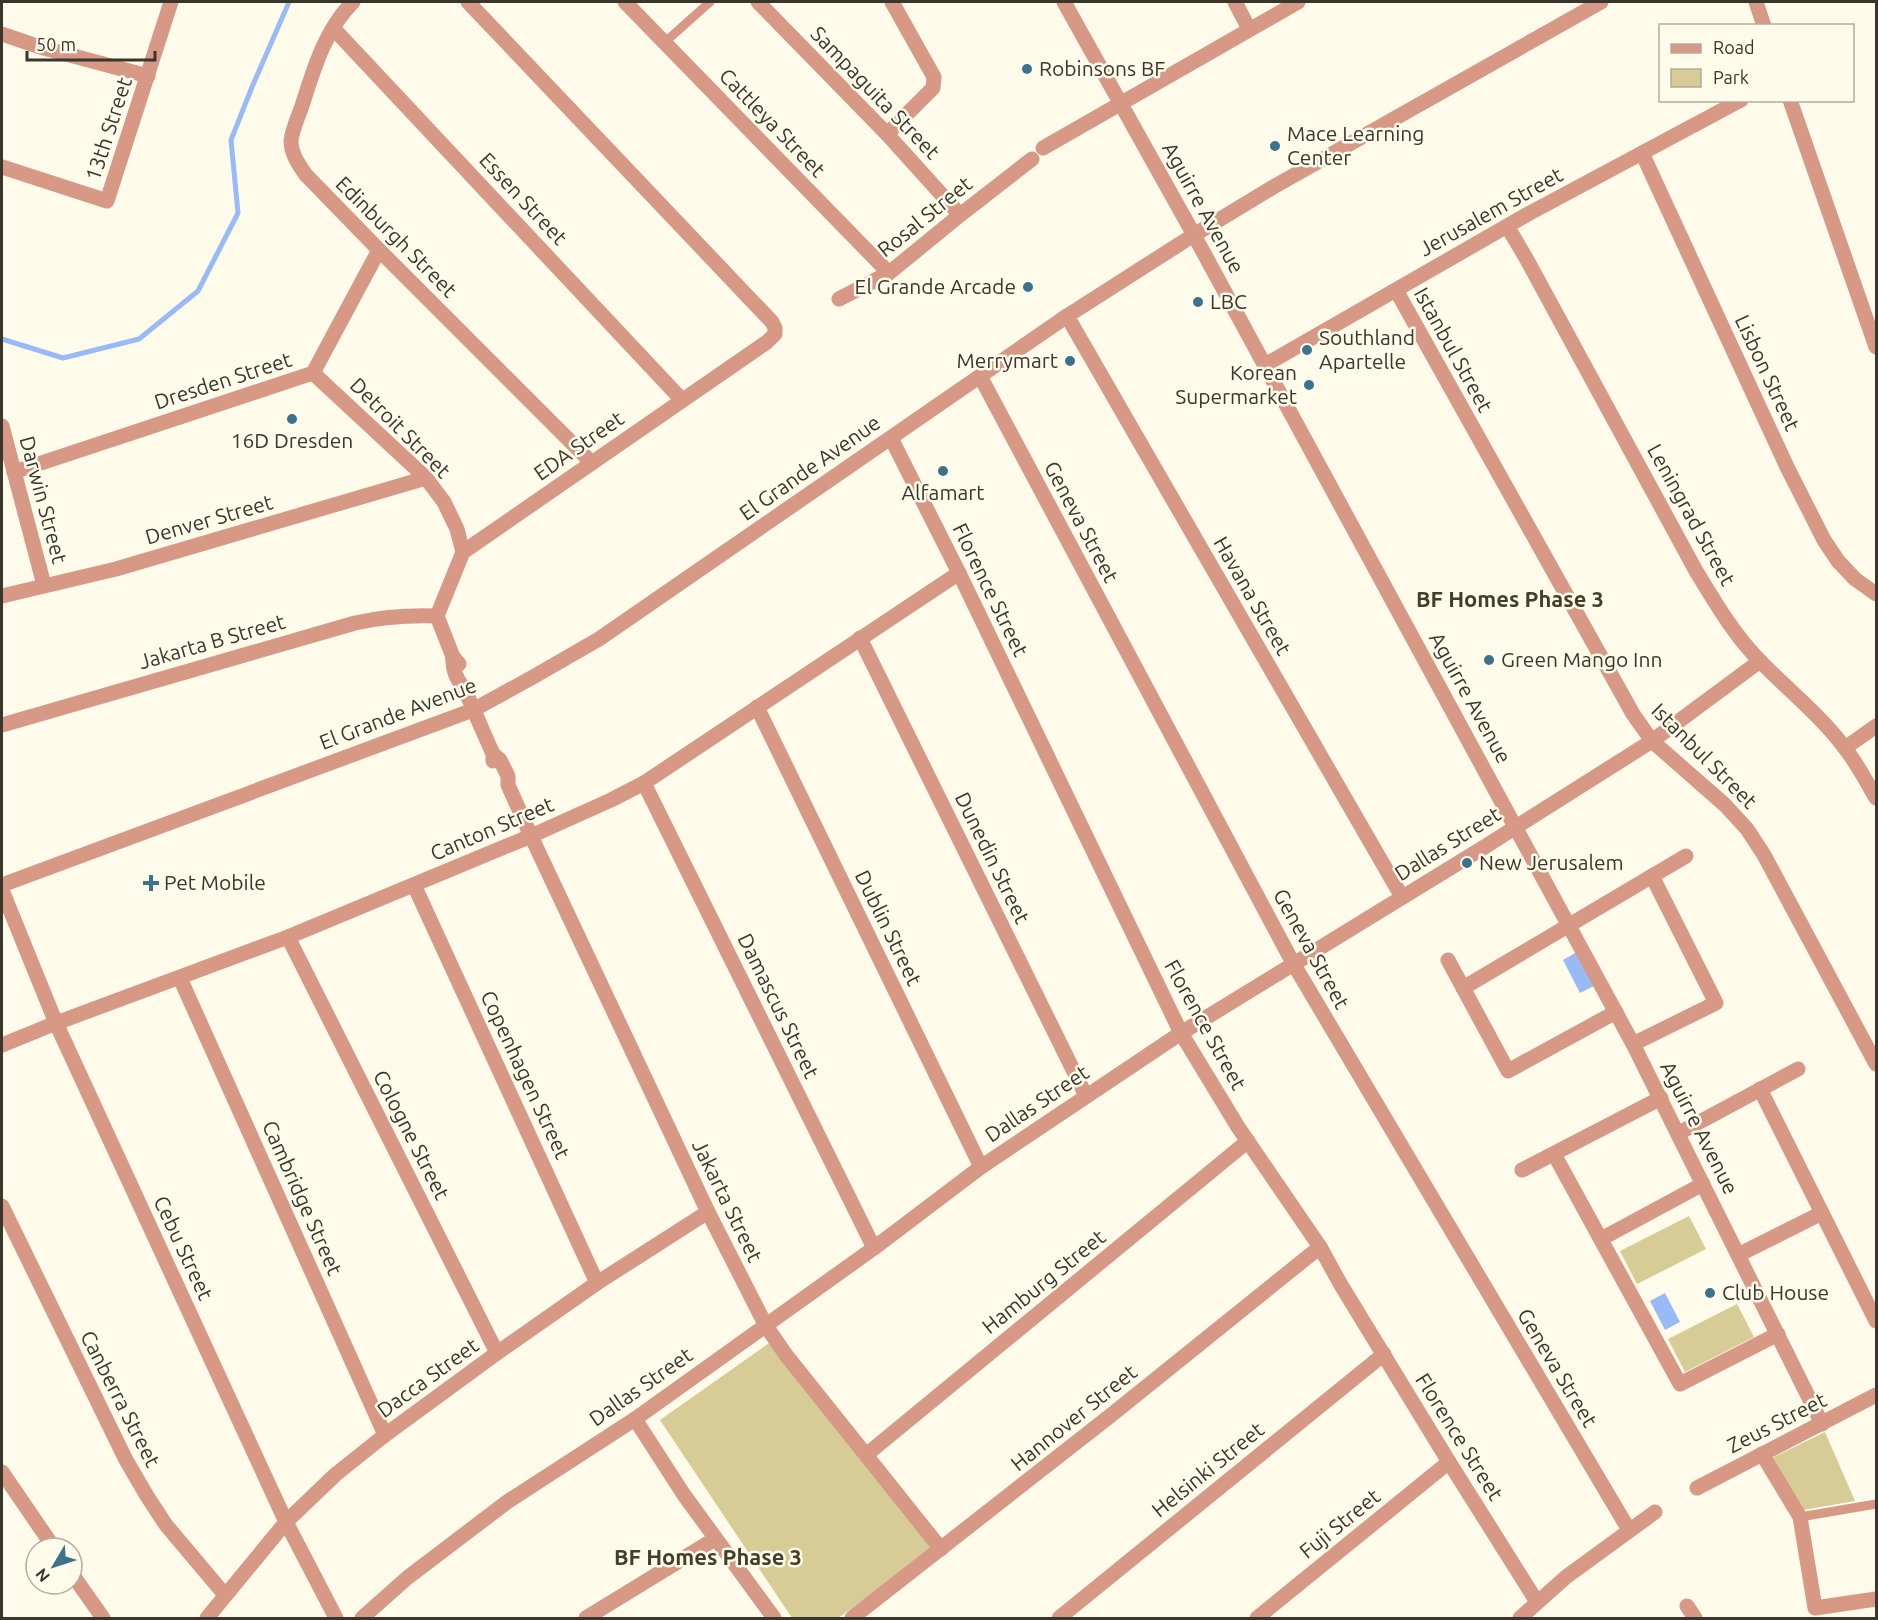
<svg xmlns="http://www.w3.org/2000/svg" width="1878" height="1620" font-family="Ubuntu,sans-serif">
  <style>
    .green { fill: #d7cc96 }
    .water { fill: #98baf6 }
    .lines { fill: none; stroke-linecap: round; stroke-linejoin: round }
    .stream { stroke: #98baf6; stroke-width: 5 }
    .service { stroke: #d79886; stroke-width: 9 }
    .minor { stroke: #d79886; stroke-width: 15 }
    .tertiary { stroke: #d79886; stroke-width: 15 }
    .poi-dot { fill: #3b728d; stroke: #fffbeb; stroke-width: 2 }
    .labels { text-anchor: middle; stroke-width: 5; stroke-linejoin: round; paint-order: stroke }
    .poi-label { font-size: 21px; fill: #39372c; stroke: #fffbeb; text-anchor: start }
    .street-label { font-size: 21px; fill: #39372c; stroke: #fffbeb }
    .neighbourhood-label { font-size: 22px; font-weight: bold; fill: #433e28; stroke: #fffbeb }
  </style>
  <rect width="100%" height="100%" fill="#fffbeb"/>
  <!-- green -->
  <g class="green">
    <path d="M 1689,1216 L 1706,1249 L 1637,1284 L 1620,1251 Z"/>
    <path d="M 1737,1304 L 1754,1337 L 1685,1372 L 1668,1339 Z"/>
    <path d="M 772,1341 L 937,1548 L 838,1618 L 792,1618 L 660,1420 Z"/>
    <path d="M 1825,1432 L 1855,1501 L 1803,1510 L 1770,1459 Z"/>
  </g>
  <!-- water -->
  <g class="water">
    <path d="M 1577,952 L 1594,986 L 1580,993 L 1563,960 Z"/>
    <path d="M 1665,1293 L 1680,1322 L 1665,1330 L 1650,1301 Z"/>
  </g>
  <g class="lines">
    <!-- stream -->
    <path class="stream" d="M 2,339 L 63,358 L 139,339 L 198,291 L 238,213 L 231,140 L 252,87 L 289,2"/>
    <!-- service -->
    <g class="service">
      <path d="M 664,43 L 710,2"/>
      <path d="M 1800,1517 L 1876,1504"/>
    </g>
    <!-- minor -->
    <g class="minor">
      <path d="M 353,2 C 325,30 314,68 302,106 C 298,117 292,130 291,141 C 291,154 299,165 306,175 L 379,250 L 592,463"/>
      <path d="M 625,2 L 889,273"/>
      <path d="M 758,2 L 887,134 L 960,215"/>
      <path d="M 1235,2 L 1249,29"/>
      <path d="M 1756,2 L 1764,26"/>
      <path d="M 333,28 L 682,400"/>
      <path d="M 2,34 L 40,47 L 148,76"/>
      <path d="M 1790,100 L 1876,347"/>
      <path d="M 887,134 L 933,88 L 934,77 L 892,2"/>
      <path d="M 1043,148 L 1298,2"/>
      <path d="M 1642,153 L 1787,467 L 1824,540 L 1838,561 L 1855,579 L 1876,594"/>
      <path d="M 2,167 L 107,201 L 171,2"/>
      <path d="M 1507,226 L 1526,258 L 1696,571 C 1715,602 1734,635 1760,661 C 1788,690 1820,715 1844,747 C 1857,763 1866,781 1876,798"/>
      <path d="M 1194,235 L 1633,1044 L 1822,1424"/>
      <path d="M 1396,290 L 1633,714 L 1652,741 L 1725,805 L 1747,829 L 1764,855 L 1876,1064"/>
      <path d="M 839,299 L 889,273 L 960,215 L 1032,159"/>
      <path d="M 1067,316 L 1402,897"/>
      <path d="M 1265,365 L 1528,214 L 1741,100"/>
      <path d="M 313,373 L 426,478 L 444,502 L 457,529 L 463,552"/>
      <path d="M 980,376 L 1293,963 L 1629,1530"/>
      <path d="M 2,426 L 44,585"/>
      <path d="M 891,438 L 959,573 L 1181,1033 L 1238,1127 L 1320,1247 L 1341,1285 L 1449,1462 L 1537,1602"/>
      <path d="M 14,472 L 313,373 L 379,250"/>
      <path d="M 2,596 L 116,569 L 426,478"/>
      <path d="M 437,616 L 463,552 L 767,342 L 775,334 L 775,328 L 772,322 L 468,2"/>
      <path d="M 437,616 L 453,657 L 459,664"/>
      <path d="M 860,638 L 1086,1096"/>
      <path d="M 453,657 C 452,669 456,679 464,688 L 493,754 L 493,761"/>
      <path d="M 757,707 L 981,1167"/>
      <path d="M 2,725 L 355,623 C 382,617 408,615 437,616"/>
      <path d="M 1845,748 L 1876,726"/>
      <path d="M 493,754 L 500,760 L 508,776 L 508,785 L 531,836 L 708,1212 L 766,1326 L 786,1355 L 941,1549"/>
      <path d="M 644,783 L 874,1248"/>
      <path d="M 414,885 L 597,1283"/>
      <path d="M 2,890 L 56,1023 L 286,1522 L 336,1618"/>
      <path d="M 288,937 L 497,1353"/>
      <path d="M 1448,960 L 1508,1071 L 1616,1012"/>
      <path d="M 180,978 L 385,1435"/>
      <path d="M 1463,988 L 1686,856"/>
      <path d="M 1633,1044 L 1716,1003 L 1652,876"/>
      <path d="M 2,1045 L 56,1023 L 288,937 L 531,836 L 611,800 L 644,783 L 959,573"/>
      <path d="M 1760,1089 L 1876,1321"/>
      <path d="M 1679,1133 L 1798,1069"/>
      <path d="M 1554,1154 L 1680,1384 L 1778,1334"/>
      <path d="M 1522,1170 L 1661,1098"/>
      <path d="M 2,1206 L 126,1460 L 147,1496 L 166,1525 L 225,1595"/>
      <path d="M 1601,1239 L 1703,1184"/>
      <path d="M 1738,1255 L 1822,1213"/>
      <path d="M 635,1419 L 684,1495 L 774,1618"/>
      <path d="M 1762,1454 L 1800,1517 L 1815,1608 L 1876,1599"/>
      <path d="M 866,1455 L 1248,1141"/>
      <path d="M 2,1472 L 54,1548"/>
      <path d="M 1697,1488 L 1876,1395"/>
      <path d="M 72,1574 L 103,1618"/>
      <path d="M 1687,1606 L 1695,1618"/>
      <path d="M 207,1618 L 286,1522 L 335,1475 L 385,1435 L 497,1353 L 597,1283 L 708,1212"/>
      <path d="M 362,1618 L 407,1578 L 507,1502 L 635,1419 L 874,1248 L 981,1167 L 1181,1033 L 1486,846 L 1652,741 L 1760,661"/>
      <path d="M 586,1618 L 715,1539"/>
      <path d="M 852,1618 L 1110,1416 L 1320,1247"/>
      <path d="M 1059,1618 L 1384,1354"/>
      <path d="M 1257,1618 L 1449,1462"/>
      <path d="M 1520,1618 L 1566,1577 L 1655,1512"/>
    </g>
    <!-- tertiary -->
    <g class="tertiary">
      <path d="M 1064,2 L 1194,235"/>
      <path d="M 2,885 L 473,710 L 533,677 L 599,639 L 1067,316 L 1189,238 L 1275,186 L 1601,2"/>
    </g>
  </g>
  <!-- markers -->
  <g class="poi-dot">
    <circle cx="1027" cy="69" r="6"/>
    <circle cx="1275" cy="146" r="6"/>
    <circle cx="1028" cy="287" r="6"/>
    <circle cx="1198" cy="302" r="6"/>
    <circle cx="1307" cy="350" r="6"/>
    <circle cx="1070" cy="361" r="6"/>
    <circle cx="1309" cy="385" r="6"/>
    <circle cx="292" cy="419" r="6"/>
    <circle cx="943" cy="471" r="6"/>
    <circle cx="1489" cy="660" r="6"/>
    <circle cx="1467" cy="863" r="6"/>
    <path d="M148 874h6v6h6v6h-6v6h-6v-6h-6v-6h6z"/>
    <circle cx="1710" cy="1293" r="6"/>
  </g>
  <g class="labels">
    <!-- poi labels -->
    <g class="poi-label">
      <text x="1039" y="76">Robinsons BF</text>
      <text x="1287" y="141">Mace Learning<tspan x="1287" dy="24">Center</tspan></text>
      <text x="1016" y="294" text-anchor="end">El Grande Arcade</text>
      <text x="1210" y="309">LBC</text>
      <text x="1319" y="345">Southland<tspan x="1319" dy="24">Apartelle</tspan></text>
      <text x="1058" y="368" text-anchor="end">Merrymart</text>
      <text x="1297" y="380" text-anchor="end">Korean<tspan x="1297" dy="24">Supermarket</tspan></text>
      <text x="292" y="448" text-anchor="middle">16D Dresden</text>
      <text x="943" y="500" text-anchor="middle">Alfamart</text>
      <text x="1501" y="667">Green Mango Inn</text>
      <text x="1479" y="870">New Jerusalem</text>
      <text x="164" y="890">Pet Mobile</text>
      <text x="1722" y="1300">Club House</text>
    </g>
    <!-- street labels -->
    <g class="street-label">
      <text transform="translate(875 93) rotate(46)" y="7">Sampaguita Street</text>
      <text transform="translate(772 123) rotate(46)" y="7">Cattleya Street</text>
      <text transform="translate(109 129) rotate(-72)" y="7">13th Street</text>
      <text transform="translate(523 199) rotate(47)" y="7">Essen Street</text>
      <text transform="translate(1203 208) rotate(61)" y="7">Aguirre Avenue</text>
      <text transform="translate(1491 212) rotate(-29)" y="7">Jerusalem Street</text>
      <text transform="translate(925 217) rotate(-39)" y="7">Rosal Street</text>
      <text transform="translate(396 237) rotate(45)" y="7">Edinburgh Street</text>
      <text transform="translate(1453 350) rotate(61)" y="7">Istanbul Street</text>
      <text transform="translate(1767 373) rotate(65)" y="7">Lisbon Street</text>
      <text transform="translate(223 381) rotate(-18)" y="7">Dresden Street</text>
      <text transform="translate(400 428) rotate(45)" y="7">Detroit Street</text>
      <text transform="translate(579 446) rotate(-35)" y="7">EDA Street</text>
      <text transform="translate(810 468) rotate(-35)" y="7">El Grande Avenue</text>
      <text transform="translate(43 500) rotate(75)" y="7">Darwin Street</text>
      <text transform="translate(1691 515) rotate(61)" y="7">Leningrad Street</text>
      <text transform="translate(209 520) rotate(-16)" y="7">Denver Street</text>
      <text transform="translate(1081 522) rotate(62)" y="7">Geneva Street</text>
      <text transform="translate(990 590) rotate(64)" y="7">Florence Street</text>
      <text transform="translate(1252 596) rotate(60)" y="7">Havana Street</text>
      <text transform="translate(212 642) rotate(-16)" y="7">Jakarta B Street</text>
      <text transform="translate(1470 698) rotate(61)" y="7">Aguirre Avenue</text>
      <text transform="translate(398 714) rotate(-21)" y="7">El Grande Avenue</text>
      <text transform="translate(1704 756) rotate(45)" y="7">Istanbul Street</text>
      <text transform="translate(492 829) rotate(-23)" y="7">Canton Street</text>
      <text transform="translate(1448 844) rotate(-32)" y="7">Dallas Street</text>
      <text transform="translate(992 858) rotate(64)" y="7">Dunedin Street</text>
      <text transform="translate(888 928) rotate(64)" y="7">Dublin Street</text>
      <text transform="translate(1311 949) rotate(61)" y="7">Geneva Street</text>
      <text transform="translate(778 1006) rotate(64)" y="7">Damascus Street</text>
      <text transform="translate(1205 1025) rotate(61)" y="7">Florence Street</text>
      <text transform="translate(525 1075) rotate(65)" y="7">Copenhagen Street</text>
      <text transform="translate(1037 1104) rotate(-34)" y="7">Dallas Street</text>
      <text transform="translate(1699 1128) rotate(63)" y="7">Aguirre Avenue</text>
      <text transform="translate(411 1135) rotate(63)" y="7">Cologne Street</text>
      <text transform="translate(302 1198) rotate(66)" y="7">Cambridge Street</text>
      <text transform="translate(727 1201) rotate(64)" y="7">Jakarta Street</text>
      <text transform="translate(183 1248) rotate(65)" y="7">Cebu Street</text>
      <text transform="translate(1044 1282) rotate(-39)" y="7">Hamburg Street</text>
      <text transform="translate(1557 1368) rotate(59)" y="7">Geneva Street</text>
      <text transform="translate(428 1378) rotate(-36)" y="7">Dacca Street</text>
      <text transform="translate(641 1387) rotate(-35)" y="7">Dallas Street</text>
      <text transform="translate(120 1399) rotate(63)" y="7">Canberra Street</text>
      <text transform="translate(1074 1418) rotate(-39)" y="7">Hannover Street</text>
      <text transform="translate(1777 1423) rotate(-27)" y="7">Zeus Street</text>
      <text transform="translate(1459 1437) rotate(58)" y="7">Florence Street</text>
      <text transform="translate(1208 1470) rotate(-39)" y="7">Helsinki Street</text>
      <text transform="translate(1340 1524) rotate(-39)" y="7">Fuji Street</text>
    </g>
    <!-- neighbourhood labels -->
    <g class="neighbourhood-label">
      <text x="1510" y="607">BF Homes Phase 3</text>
      <text x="708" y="1565">BF Homes Phase 3</text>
    </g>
  </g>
  <!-- border -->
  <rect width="1878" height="1620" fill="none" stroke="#39372c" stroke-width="6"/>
  <!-- legend -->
  <rect x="1659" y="24" width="195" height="78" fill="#fffbeb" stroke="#b0ad9f" stroke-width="1.5"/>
  <rect x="1671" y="44" width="30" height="9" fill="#d79886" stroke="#b0ad9f" stroke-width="1.5"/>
  <text x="1713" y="54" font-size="18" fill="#39372c">Road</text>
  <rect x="1671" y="69" width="30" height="18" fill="#d7cc96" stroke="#b0ad9f" stroke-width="1.5"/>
  <text x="1713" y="84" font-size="18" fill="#39372c">Park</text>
  <!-- north arrow -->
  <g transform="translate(54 1566) rotate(231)"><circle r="28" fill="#fffbeb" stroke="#b0ad9f" stroke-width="1.5"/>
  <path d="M0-4.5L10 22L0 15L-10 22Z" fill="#3b728d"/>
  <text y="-9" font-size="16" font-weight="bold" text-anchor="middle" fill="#39372c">N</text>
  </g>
  <!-- scale -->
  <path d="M27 51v9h128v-9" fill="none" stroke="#39372c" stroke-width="3"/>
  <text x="36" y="51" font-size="18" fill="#39372c" stroke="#fffbeb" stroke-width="4.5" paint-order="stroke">50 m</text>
</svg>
